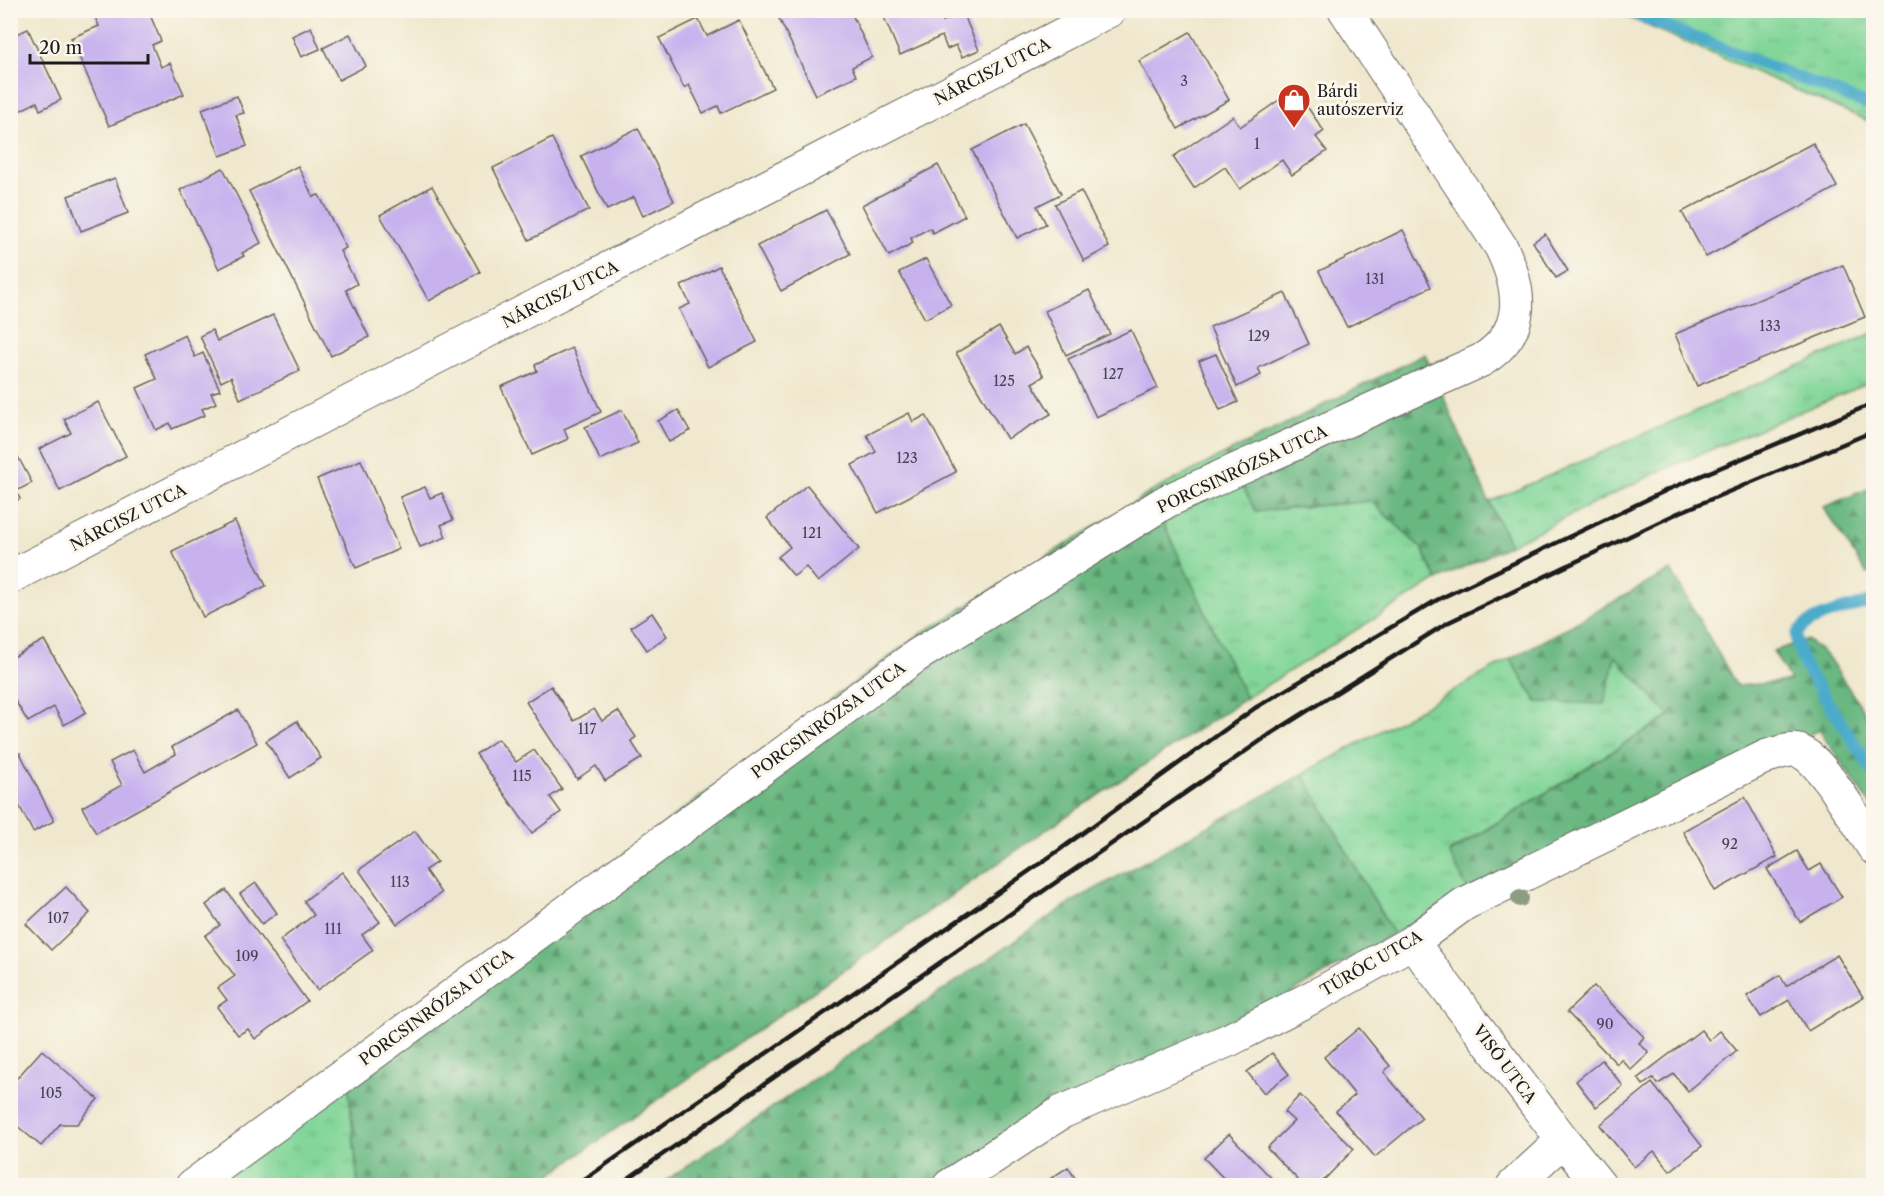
<svg xmlns="http://www.w3.org/2000/svg" width="1884" height="1196" font-family="'Libre Caslon Text',serif">
  <style>
    .grass { fill: url(#grass-tufts); stroke: #4f795a; stroke-width: 1.5 }
    .forest { fill: url(#forest-firs); stroke: #426a4e; stroke-width: 1.5 }
    .lines { fill: none; stroke-linecap: round; stroke-linejoin: round }
    .stream { stroke: #4cabcb; stroke-width: 12 }
    .building { fill: #c7b2ee }
    .minor-casing { stroke: #66635a; stroke-width: 35 }
    .minor { stroke: #fff; stroke-width: 33 }
    .rail { stroke: #1c1c1c; stroke-width: 4.5 }
    .tree { fill: #8f9c84 }
    .labels { text-anchor: middle; stroke-width: 6; stroke-linejoin: round; paint-order: stroke }
    .number-label { font-size: 14px; fill: #474250 }
    .street-label { font-size: 16px; fill: #1c1c1c; stroke: #fbf7ec }
    .poi-label { font-size: 16px; fill: #1c1c1c; stroke: #fbf7ec; text-anchor: start }
  </style>
  <defs>
    <pattern id="grass-tufts" width="24" height="20" patternUnits="userSpaceOnUse" patternTransform="scale(1.5)"><rect width="24" height="20" fill="#82d699"/><path d="M3 7l-1-3M5 7V3M7 7l1-3M15 17l-1-3M17 17v-4M19 17l1-3" fill="none" stroke="#70b783"/></pattern>
    <pattern id="forest-firs" width="22" height="20" patternUnits="userSpaceOnUse" patternTransform="scale(1.5)"><rect width="22" height="20" fill="#69b781"/><path d="M5 1l3.5 6h-7zM16 11l3.5 6h-7z" fill="#569469"/></pattern>
  </defs>
  <rect width="100%" height="100%" fill="#fbf7ec"/>
  <filter id="ink" filterUnits="userSpaceOnUse"><feTurbulence type="fractalNoise" baseFrequency=".0167" numOctaves="2"/><feDisplacementMap in="SourceGraphic" scale="12" xChannelSelector="R" yChannelSelector="G"/><feConvolveMatrix kernelMatrix="1 2 1 2 8 2 1 2 1" color-interpolation-filters="sRGB"/></filter>
  <filter id="wash" filterUnits="userSpaceOnUse"><feTurbulence type="fractalNoise" baseFrequency=".008" numOctaves="4" result="noise"/><feDisplacementMap in="SourceGraphic" scale="24" xChannelSelector="R" yChannelSelector="G"/><feGaussianBlur stdDeviation="1.35" result="paint"/><feColorMatrix in="noise" values="0 0 0 0 0 0 0 0 0 0 0 0 0 0 0 0 0 1.4 0 .05"/><feComposite in="paint" operator="in"/></filter>
  <g filter="url(#wash)">
    <rect width="100%" height="100%" fill="#f0e8ce"/>
    <!-- grass -->
    <g class="grass">
      <path d="M 1613,11 L 1873,11 L 1873,123 Z"/>
      <path d="M 1873,333 L 1873,381 L 1658,472 L 1510,545 L 1489,502 Z"/>
      <path d="M 1225,454 L 1256,511 L 1371,501 L 1422,549 L 1437,580 L 1246,698 L 1149,493 Z"/>
      <path d="M 1615,656 L 1670,716 L 1449,852 L 1468,890 L 1393,934 L 1303,774 L 1510,659 L 1537,702 L 1604,703 Z"/>
      <path d="M 346,1060 L 358,1185 L 198,1185 Z"/>
    </g>
    <!-- forest -->
    <g class="forest">
      <path d="M 1425,354 L 1489,502 L 1510,545 L 1437,580 L 1422,549 L 1371,501 L 1256,511 L 1225,454 Z"/>
      <path d="M 1873,487 L 1873,572 L 1867,574 L 1823,507 Z"/>
      <path d="M 1149,493 L 1246,698 L 1053,825 L 535,1185 L 358,1185 L 346,1060 L 917,636 Z"/>
      <path d="M 1671,570 L 1737,686 L 1790,681 L 1773,651 L 1808,640 L 1828,657 L 1873,725 L 1873,809 L 1819,730 L 1468,890 L 1449,853 L 1670,716 L 1615,656 L 1604,704 L 1537,702 L 1510,659 Z"/>
      <path d="M 1303,774 L 1393,934 L 1226,1031 L 1053,1104 L 931,1185 L 658,1186 L 1070,903 Z"/>
    </g>
    <g class="lines">
      <!-- stream -->
      <g class="stream">
        <path d="M 1624,10 L 1874,107"/>
        <path d="M 1874,601 C 1857,606 1801,617 1797,635 C 1795,645 1802,658 1805,667 L 1874,773"/>
      </g>
    </g>
    <g id="blocks">
      <!-- building -->
      <g class="building">
        <path d="M 92,10 L 148,10 L 161,41 L 152,45 L 161,67 L 170,63 L 184,94 L 109,126 L 71,38 L 99,26 Z"/>
        <path d="M 775,10 L 850,10 L 872,57 L 852,67 L 856,76 L 816,95 Z"/>
        <path d="M 881,10 L 939,10 L 943,21 L 963,13 L 979,50 L 962,57 L 956,45 L 947,49 L 942,36 L 900,55 Z"/>
        <path d="M 698,19 L 707,36 L 739,20 L 773,88 L 721,113 L 718,106 L 703,113 L 689,85 L 684,88 L 659,38 Z"/>
        <path d="M 311,27 L 320,49 L 301,57 L 292,36 Z"/>
        <path d="M 28,29 L 61,100 L 40,110 L 37,102 L 17,112 L 10,96 L 10,37 Z"/>
        <path d="M 1190,32 L 1229,100 L 1178,129 L 1139,61 Z"/>
        <path d="M 350,34 L 366,66 L 339,80 L 323,48 Z"/>
        <path d="M 1295,89 L 1324,131 L 1316,137 L 1327,151 L 1292,175 L 1282,160 L 1240,189 L 1225,167 L 1194,188 L 1173,157 L 1233,116 L 1240,127 Z"/>
        <path d="M 237,96 L 244,113 L 236,115 L 247,146 L 220,156 L 202,109 Z"/>
        <path d="M 1024,124 L 1061,194 L 1037,206 L 1046,224 L 1017,238 L 972,150 Z"/>
        <path d="M 638,128 L 674,201 L 643,216 L 634,197 L 607,210 L 581,156 Z"/>
        <path d="M 552,138 L 589,210 L 529,240 L 493,168 Z"/>
        <path d="M 1813,143 L 1837,187 L 1706,257 L 1682,212 Z"/>
        <path d="M 938,165 L 965,216 L 933,233 L 930,228 L 911,238 L 913,243 L 889,256 L 862,205 Z"/>
        <path d="M 298,166 L 313,197 L 319,195 L 346,248 L 340,251 L 357,284 L 346,290 L 369,337 L 331,356 L 249,191 Z"/>
        <path d="M 223,168 L 261,243 L 242,253 L 244,256 L 219,269 L 180,190 Z"/>
        <path d="M 115,178 L 128,213 L 81,231 L 68,196 Z"/>
        <path d="M 432,186 L 480,272 L 429,301 L 380,215 Z"/>
        <path d="M 1081,191 L 1109,247 L 1084,261 L 1055,204 Z"/>
        <path d="M 826,210 L 850,254 L 781,291 L 757,246 Z"/>
        <path d="M 1403,230 L 1431,287 L 1347,327 L 1319,271 Z"/>
        <path d="M 1545,234 L 1568,271 L 1556,278 L 1533,242 Z"/>
        <path d="M 926,259 L 951,305 L 925,319 L 899,272 Z"/>
        <path d="M 1843,265 L 1865,317 L 1697,386 L 1675,334 Z"/>
        <path d="M 719,266 L 757,342 L 708,367 L 679,309 L 690,304 L 681,286 Z"/>
        <path d="M 1089,290 L 1110,334 L 1066,355 L 1045,311 Z"/>
        <path d="M 1285,293 L 1309,344 L 1258,368 L 1261,375 L 1237,387 L 1210,327 Z"/>
        <path d="M 273,315 L 300,371 L 240,399 L 231,377 L 221,382 L 200,336 L 212,330 L 217,341 Z"/>
        <path d="M 999,327 L 1015,354 L 1026,347 L 1044,376 L 1032,383 L 1051,414 L 1007,439 L 956,353 Z"/>
        <path d="M 1131,330 L 1158,388 L 1096,417 L 1068,359 Z"/>
        <path d="M 185,335 L 195,357 L 203,353 L 220,390 L 211,393 L 216,403 L 202,409 L 205,415 L 172,429 L 170,423 L 156,430 L 137,388 L 157,379 L 145,354 Z"/>
        <path d="M 572,348 L 601,412 L 564,429 L 568,439 L 532,455 L 501,387 L 537,371 L 535,365 Z"/>
        <path d="M 1216,354 L 1238,402 L 1220,410 L 1199,361 Z"/>
        <path d="M 98,402 L 126,456 L 60,491 L 39,449 L 71,433 L 64,419 Z"/>
        <path d="M 622,410 L 638,443 L 600,460 L 585,427 Z"/>
        <path d="M 678,410 L 690,431 L 669,442 L 658,421 Z"/>
        <path d="M 909,413 L 913,422 L 926,415 L 956,472 L 878,513 L 852,465 L 876,452 L 867,435 Z"/>
        <path d="M 10,442 L 32,483 L 16,491 L 20,499 L 10,504 Z"/>
        <path d="M 361,460 L 399,549 L 356,568 L 317,479 Z"/>
        <path d="M 807,485 L 859,549 L 818,582 L 806,567 L 794,576 L 778,557 L 790,547 L 767,518 Z"/>
        <path d="M 425,487 L 430,498 L 442,493 L 453,520 L 441,525 L 446,537 L 420,547 L 400,497 Z"/>
        <path d="M 235,521 L 266,586 L 203,617 L 172,551 Z"/>
        <path d="M 652,613 L 667,636 L 647,650 L 631,627 Z"/>
        <path d="M 44,640 L 86,712 L 64,725 L 54,707 L 28,722 L 10,692 L 10,659 Z"/>
        <path d="M 551,686 L 574,721 L 594,709 L 602,721 L 618,711 L 636,737 L 631,741 L 642,758 L 605,781 L 596,766 L 577,779 L 526,702 Z"/>
        <path d="M 238,710 L 257,743 L 96,833 L 82,807 L 122,785 L 110,762 L 133,750 L 145,772 L 176,754 L 172,747 Z"/>
        <path d="M 297,721 L 321,758 L 290,778 L 266,741 Z"/>
        <path d="M 498,739 L 516,762 L 534,750 L 562,789 L 550,797 L 561,812 L 532,833 L 476,754 Z"/>
        <path d="M 20,753 L 54,821 L 33,832 L 10,788 L 10,758 Z"/>
        <path d="M 1745,797 L 1777,857 L 1715,891 L 1683,831 Z"/>
        <path d="M 415,831 L 437,862 L 425,870 L 441,893 L 397,924 L 359,870 Z"/>
        <path d="M 1797,851 L 1809,871 L 1821,864 L 1842,897 L 1800,922 L 1767,869 Z"/>
        <path d="M 342,872 L 380,922 L 362,935 L 373,950 L 317,990 L 280,940 L 314,915 L 304,901 Z"/>
        <path d="M 256,883 L 277,913 L 262,924 L 240,894 Z"/>
        <path d="M 66,887 L 90,913 L 51,950 L 26,924 Z"/>
        <path d="M 226,890 L 307,1001 L 255,1039 L 248,1029 L 238,1035 L 217,1007 L 227,1000 L 218,988 L 235,976 L 205,936 L 220,925 L 206,905 Z"/>
        <path d="M 1837,955 L 1863,997 L 1808,1031 L 1789,1000 L 1761,1017 L 1747,996 L 1780,975 L 1786,986 Z"/>
        <path d="M 1594,986 L 1644,1037 L 1639,1043 L 1649,1053 L 1631,1070 L 1621,1059 L 1617,1064 L 1567,1012 Z"/>
        <path d="M 1359,1028 L 1390,1066 L 1384,1072 L 1422,1118 L 1375,1157 L 1336,1111 L 1355,1095 L 1324,1057 Z"/>
        <path d="M 1701,1030 L 1709,1040 L 1720,1031 L 1737,1051 L 1688,1091 L 1674,1074 L 1658,1084 L 1653,1078 L 1643,1085 L 1638,1078 Z"/>
        <path d="M 42,1050 L 98,1099 L 77,1124 L 60,1124 L 41,1146 L 10,1120 L 10,1086 Z"/>
        <path d="M 1272,1053 L 1289,1074 L 1264,1093 L 1247,1072 Z"/>
        <path d="M 1602,1060 L 1623,1086 L 1596,1107 L 1576,1081 Z"/>
        <path d="M 1652,1083 L 1702,1146 L 1670,1171 L 1654,1151 L 1634,1167 L 1600,1125 Z"/>
        <path d="M 1300,1095 L 1354,1149 L 1318,1186 L 1304,1186 L 1267,1148 L 1294,1121 L 1284,1112 Z"/>
        <path d="M 1229,1134 L 1279,1186 L 1228,1186 L 1229,1184 L 1204,1158 Z"/>
        <path d="M 1068,1167 L 1080,1186 L 1039,1186 Z"/>
      </g>
    </g>
  </g>
  <g filter="url(#ink)">
    <use href="#blocks" fill-opacity="0" stroke="#66635a" stroke-width="1.5"/>
    <g class="lines">
      <!-- minor casing -->
      <g class="minor-casing">
        <g id="minor">
          <path d="M 10,577 L 1110,10"/>
          <path d="M 1412,942 L 1563,1140 L 1600,1186"/>
          <path d="M 192,1186 L 916,656 L 1167,501 L 1482,360 C 1527,332 1522,290 1501,247 L 1345,10"/>
          <path d="M 949,1186 L 1062,1112 L 1231,1039 L 1328,989 L 1412,942 L 1464,904 L 1767,756 C 1776,754 1790,748 1799,751 C 1823,760 1859,826 1874,848"/>
          <path d="M 1513,1186 L 1563,1140"/>
        </g>
      </g>
      <!-- minor -->
      <use href="#minor" class="minor"/>
      <!-- rail -->
      <g class="rail">
        <path d="M 575,1186 L 1058,851 L 1255,708 L 1437,600 L 1667,490 L 1874,403"/>
        <path d="M 617,1186 L 1269,735 L 1447,623 L 1678,513 L 1874,431"/>
      </g>
    </g>
    <!-- trees -->
    <circle class="tree" cx="1520" cy="898" r="9"/>
  </g>
  <!-- icons -->
  <defs>
    <g id="shop-pin" transform="scale(1.725)"><path d="M0 17L-7.5 6A9.5 9.5 0 1 1 7.5 6Z" fill="#c8321e" stroke="#fbf7ec"/><path d="M-5-2.5h2.3a2.7 3.5 0 0 1 5.4 0H5L5.5 6h-11ZM-1.5-2.5h3a1.5 2.3 0 0 0-3 0Z" fill="#fff"/></g>
  </defs>
  <g fill-rule="evenodd">
    <use href="#shop-pin" x="1294" y="100"/>
  </g>
  <g class="labels">
    <!-- number labels -->
    <g class="number-label">
      <text x="1184" y="86">3</text>
      <text x="1257" y="149">1</text>
      <text x="1375" y="284">131</text>
      <text x="1770" y="331">133</text>
      <text x="1259" y="341">129</text>
      <text x="1113" y="379">127</text>
      <text x="1004" y="386">125</text>
      <text x="907" y="463">123</text>
      <text x="812" y="538">121</text>
      <text x="587" y="734">117</text>
      <text x="522" y="781">115</text>
      <text x="1730" y="849">92</text>
      <text x="400" y="887">113</text>
      <text x="58" y="923">107</text>
      <text x="333" y="934">111</text>
      <text x="247" y="961">109</text>
      <text x="1605" y="1029">90</text>
      <text x="51" y="1098">105</text>
    </g>
    <!-- street labels -->
    <g class="street-label">
      <text transform="translate(992 71) rotate(-27)" y="6">NÁRCISZ UTCA</text>
      <text transform="translate(560 294) rotate(-27)" y="6">NÁRCISZ UTCA</text>
      <text transform="translate(1242 469) rotate(-25)" y="6">PORCSINRÓZSA UTCA</text>
      <text transform="translate(128 517) rotate(-27)" y="6">NÁRCISZ UTCA</text>
      <text transform="translate(828 720) rotate(-36)" y="6">PORCSINRÓZSA UTCA</text>
      <text transform="translate(1371 963) rotate(-30)" y="6">TÚRÓC UTCA</text>
      <text transform="translate(436 1007) rotate(-36)" y="6">PORCSINRÓZSA UTCA</text>
      <text transform="translate(1505 1064) rotate(53)" y="6">VISÓ UTCA</text>
    </g>
    <!-- poi labels -->
    <g class="poi-label">
      <text x="1317" y="97">Bárdi<tspan x="1317" dy="18">autószerviz</tspan></text>
    </g>
  </g>
  <!-- margin -->
  <rect width="1884" height="1196" fill="none" stroke="#fbf7ec" stroke-width="36"/>
  <!-- scale -->
  <path d="M30 54v9h118v-9" fill="none" stroke="#1c1c1c" stroke-width="3"/>
  <text x="39" y="54" font-size="18" fill="#1c1c1c" stroke="#fbf7ec" stroke-width="4.5" paint-order="stroke">20 m</text>
</svg>
